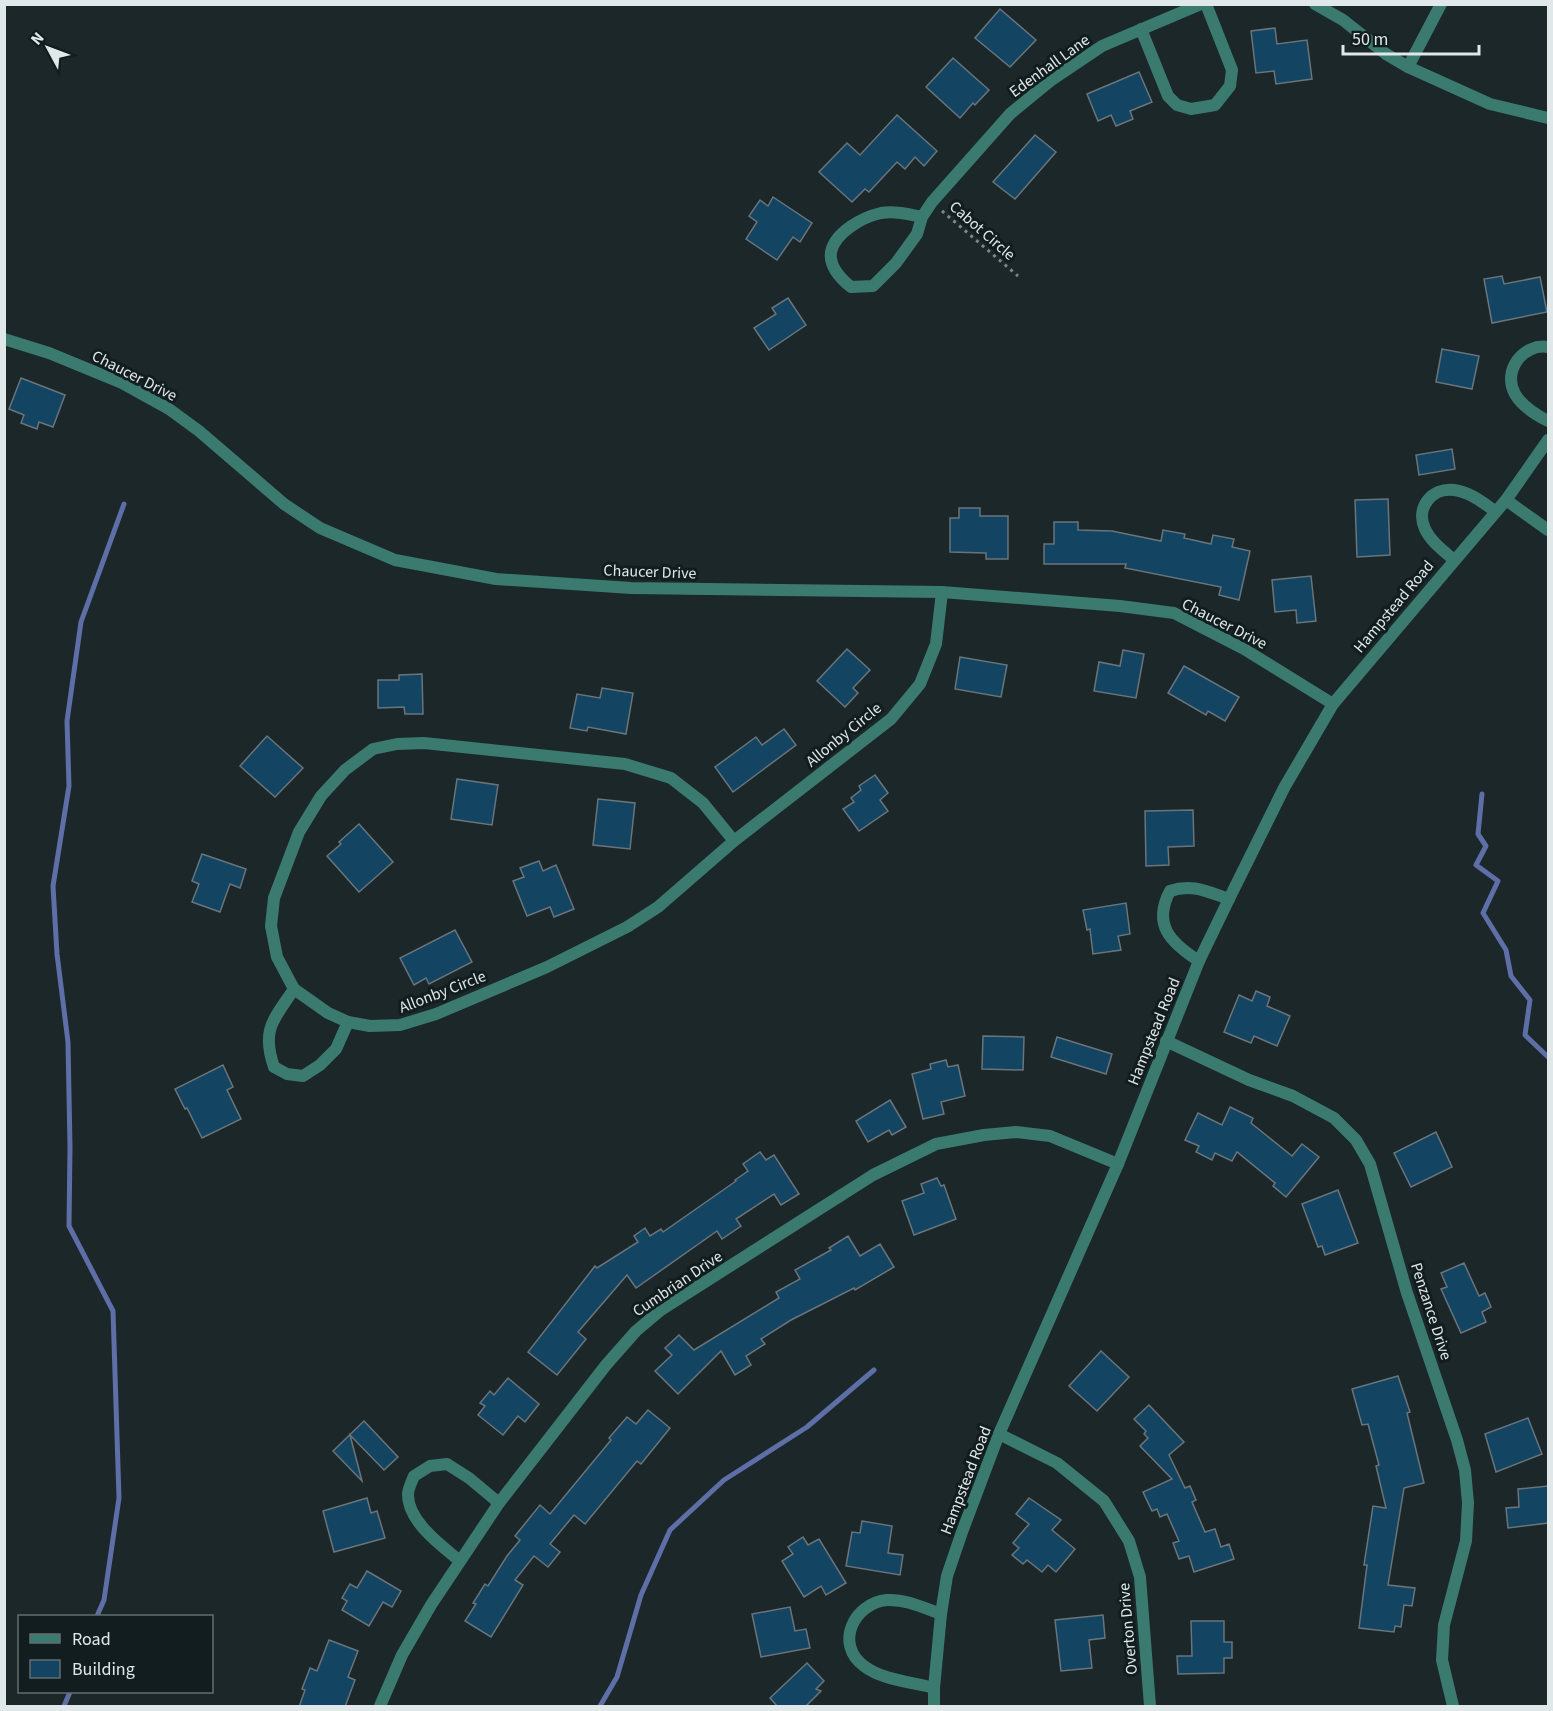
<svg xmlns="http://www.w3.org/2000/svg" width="1553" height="1711" font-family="'Source Sans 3',sans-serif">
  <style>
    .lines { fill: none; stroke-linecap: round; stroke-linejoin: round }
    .stream { stroke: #5e6ea7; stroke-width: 5 }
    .building { fill: #134462; stroke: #6a747b; stroke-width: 1.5 }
    .path { stroke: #7d8788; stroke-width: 3; stroke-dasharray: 3 4.5; stroke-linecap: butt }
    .minor { stroke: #3b7a6f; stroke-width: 12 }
    .tertiary { stroke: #3b7a6f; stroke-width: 12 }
    .labels { text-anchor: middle; stroke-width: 6; stroke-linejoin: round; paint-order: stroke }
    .street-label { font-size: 16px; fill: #e0e8e9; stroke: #121d1f }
  </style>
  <rect width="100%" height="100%" fill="#1b2729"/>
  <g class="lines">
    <!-- stream -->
    <g class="stream">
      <path d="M 1482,794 L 1478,834 L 1486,846 L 1476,865 L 1498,881 L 1483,913 L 1506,950 L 1511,976 L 1530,1000 L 1525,1035 L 1548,1057"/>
      <path d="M 97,1616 L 104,1600 L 119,1498 L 113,1311 L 69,1226 L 70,1147 L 68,1042 L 57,954 L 53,886 L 69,786 L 67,721 L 81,622 L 124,504"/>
      <path d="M 64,1706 L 70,1692"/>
      <path d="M 600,1706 L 617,1677 L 641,1595 L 670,1530 L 724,1480 L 807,1427 L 874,1370"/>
    </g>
  </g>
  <!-- building -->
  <g class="building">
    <path d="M 1000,9 L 1036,40 L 1010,67 L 975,38 Z"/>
    <path d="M 1275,28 L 1277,44 L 1307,40 L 1312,79 L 1276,84 L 1274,71 L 1256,73 L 1251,31 Z"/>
    <path d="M 953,58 L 989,90 L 975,105 L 973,103 L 960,118 L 926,87 Z"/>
    <path d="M 1139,72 L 1152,102 L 1130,111 L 1133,119 L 1116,126 L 1111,115 L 1098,121 L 1087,94 Z"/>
    <path d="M 897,115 L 937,151 L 924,166 L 915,157 L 905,169 L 897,162 L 869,192 L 865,189 L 852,202 L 819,172 L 847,143 L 860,155 Z"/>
    <path d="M 1035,135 L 1056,152 L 1015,199 L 993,182 Z"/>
    <path d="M 773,197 L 812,223 L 800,242 L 793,237 L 777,260 L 746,239 L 757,222 L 749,216 L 760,200 L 768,206 Z"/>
    <path d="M 1502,276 L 1504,284 L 1540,277 L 1547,312 L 1492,323 L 1484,279 Z"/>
    <path d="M 788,298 L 806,325 L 769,350 L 754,328 L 776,314 L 772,308 Z"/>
    <path d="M 1442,349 L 1479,356 L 1472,389 L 1436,382 Z"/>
    <path d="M 21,378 L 65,395 L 53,427 L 39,422 L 37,429 L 21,423 L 24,415 L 9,409 Z"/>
    <path d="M 1452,449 L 1455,469 L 1419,475 L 1416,455 Z"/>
    <path d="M 1388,499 L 1390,555 L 1357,557 L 1355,500 Z"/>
    <path d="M 959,508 L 980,508 L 980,516 L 1008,516 L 1008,559 L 986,559 L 986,553 L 950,552 L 950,518 L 959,518 Z"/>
    <path d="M 1054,522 L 1078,522 L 1078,530 L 1112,531 L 1161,541 L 1163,530 L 1185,534 L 1184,538 L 1211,544 L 1213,535 L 1234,539 L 1232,547 L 1250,551 L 1239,600 L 1219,595 L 1221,587 L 1125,568 L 1126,564 L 1044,564 L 1044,544 L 1054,544 Z"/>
    <path d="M 1311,576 L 1316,621 L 1297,623 L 1296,610 L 1275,612 L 1272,580 Z"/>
    <path d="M 847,649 L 870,670 L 853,688 L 858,693 L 845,707 L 817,681 Z"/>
    <path d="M 1123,650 L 1144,654 L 1136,698 L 1094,691 L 1099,662 L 1120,666 Z"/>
    <path d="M 960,657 L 1007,665 L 1001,697 L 955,689 Z"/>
    <path d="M 1184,666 L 1239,697 L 1225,721 L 1208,711 L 1206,715 L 1168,693 Z"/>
    <path d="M 422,674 L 423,714 L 405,714 L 404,707 L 378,708 L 378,680 L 399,680 L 399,675 Z"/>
    <path d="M 602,688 L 633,693 L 626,734 L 588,727 L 587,731 L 570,728 L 577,694 L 600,698 Z"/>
    <path d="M 784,729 L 796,745 L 733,792 L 715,767 L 756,737 L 762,745 Z"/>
    <path d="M 267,736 L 303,768 L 275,797 L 240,766 Z"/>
    <path d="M 875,775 L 888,793 L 880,800 L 888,811 L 859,831 L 843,809 L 854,802 L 851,798 L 861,790 L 859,786 Z"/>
    <path d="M 457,779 L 498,785 L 492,825 L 451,819 Z"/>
    <path d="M 598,799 L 635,803 L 630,849 L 593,845 Z"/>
    <path d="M 1193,810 L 1194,846 L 1168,847 L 1169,865 L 1146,866 L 1145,811 Z"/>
    <path d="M 359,824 L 393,862 L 359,892 L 327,856 L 341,844 L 339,842 Z"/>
    <path d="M 202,854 L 246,869 L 240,888 L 230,884 L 220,912 L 192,902 L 199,884 L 192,881 Z"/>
    <path d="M 539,861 L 543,871 L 556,865 L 574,909 L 554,917 L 550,907 L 527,916 L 513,881 L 524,877 L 520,868 Z"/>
    <path d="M 1126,903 L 1130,934 L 1118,936 L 1121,950 L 1093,954 L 1090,929 L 1087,930 L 1083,910 Z"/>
    <path d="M 455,930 L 472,962 L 429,984 L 426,978 L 414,985 L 400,958 Z"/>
    <path d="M 1256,991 L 1270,997 L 1267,1006 L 1290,1016 L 1277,1046 L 1254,1036 L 1251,1043 L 1224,1032 L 1239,995 L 1252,1001 Z"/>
    <path d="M 983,1036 L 1024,1037 L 1023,1070 L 982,1069 Z"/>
    <path d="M 1057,1037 L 1112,1054 L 1106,1074 L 1051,1057 Z"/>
    <path d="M 946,1060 L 948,1067 L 958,1065 L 965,1096 L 941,1102 L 944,1114 L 923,1119 L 912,1074 L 931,1069 L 930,1064 Z"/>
    <path d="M 223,1065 L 233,1087 L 227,1090 L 241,1119 L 202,1138 L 187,1108 L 185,1109 L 175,1089 Z"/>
    <path d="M 890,1100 L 906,1127 L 892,1135 L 889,1130 L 868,1142 L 856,1121 Z"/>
    <path d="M 1230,1107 L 1253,1118 L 1251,1123 L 1292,1156 L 1302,1144 L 1319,1157 L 1286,1197 L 1273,1186 L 1275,1183 L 1237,1152 L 1232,1161 L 1215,1153 L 1212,1160 L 1196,1152 L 1199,1146 L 1185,1140 L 1198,1113 L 1222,1125 Z"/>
    <path d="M 1436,1132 L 1452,1167 L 1411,1187 L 1394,1153 Z"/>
    <path d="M 760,1152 L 766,1160 L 774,1155 L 799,1194 L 781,1205 L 774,1194 L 736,1219 L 741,1226 L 722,1239 L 717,1231 L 636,1288 L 627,1275 L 578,1332 L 586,1339 L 557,1375 L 528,1352 L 595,1266 L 597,1268 L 638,1242 L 634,1236 L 645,1228 L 650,1236 L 661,1229 L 663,1232 L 736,1181 L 735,1180 L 748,1171 L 743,1164 Z"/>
    <path d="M 937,1178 L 941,1186 L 944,1185 L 956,1219 L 914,1235 L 902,1201 L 924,1193 L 921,1184 Z"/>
    <path d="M 1338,1190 L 1358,1243 L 1325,1255 L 1322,1246 L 1318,1247 L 1302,1204 Z"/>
    <path d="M 848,1236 L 860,1256 L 880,1244 L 894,1267 L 855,1290 L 854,1288 L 791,1320 L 761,1339 L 765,1344 L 746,1356 L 751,1365 L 735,1375 L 721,1351 L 678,1394 L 655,1371 L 672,1355 L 665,1348 L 679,1335 L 694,1350 L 779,1298 L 776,1292 L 800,1279 L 795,1270 L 831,1250 L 829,1248 Z"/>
    <path d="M 1464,1263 L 1479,1296 L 1485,1293 L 1491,1307 L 1482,1312 L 1486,1322 L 1461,1333 L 1441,1289 L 1447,1287 L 1441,1273 Z"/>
    <path d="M 1101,1351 L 1129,1377 L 1097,1411 L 1069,1386 Z"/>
    <path d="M 1398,1376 L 1410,1412 L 1407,1413 L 1424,1483 L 1404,1488 L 1388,1585 L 1415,1588 L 1412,1606 L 1404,1605 L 1401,1627 L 1395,1626 L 1394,1632 L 1359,1628 L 1367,1565 L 1364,1565 L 1373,1506 L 1386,1508 L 1376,1466 L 1379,1465 L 1368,1424 L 1362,1425 L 1352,1389 Z"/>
    <path d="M 508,1378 L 539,1404 L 525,1422 L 518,1416 L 503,1435 L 478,1415 L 485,1406 L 480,1403 L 490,1391 L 494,1395 Z"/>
    <path d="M 1149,1405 L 1184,1442 L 1169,1455 L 1185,1488 L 1190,1486 L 1196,1500 L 1192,1502 L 1205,1532 L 1215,1529 L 1221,1547 L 1229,1544 L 1234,1559 L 1194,1572 L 1189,1556 L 1179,1559 L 1173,1543 L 1179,1541 L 1167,1514 L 1160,1517 L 1157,1509 L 1152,1511 L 1143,1492 L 1172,1479 L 1140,1446 L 1148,1438 L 1144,1434 L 1146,1431 L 1134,1419 Z"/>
    <path d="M 648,1410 L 670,1428 L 641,1464 L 637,1461 L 585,1524 L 574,1515 L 550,1544 L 560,1552 L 548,1567 L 534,1556 L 515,1580 L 523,1585 L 491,1637 L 465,1621 L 476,1604 L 473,1603 L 485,1584 L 488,1586 L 507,1556 L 520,1540 L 515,1536 L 540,1505 L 550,1514 L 611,1440 L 609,1438 L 627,1417 L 636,1424 Z"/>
    <path d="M 1528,1418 L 1542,1454 L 1496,1472 L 1485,1434 Z"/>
    <path d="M 364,1421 L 398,1457 L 384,1470 L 350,1435 L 362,1481 L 333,1451 Z"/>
    <path d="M 1548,1486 L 1548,1523 L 1508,1528 L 1506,1508 L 1519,1507 L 1518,1489 Z"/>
    <path d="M 367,1498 L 371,1513 L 377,1511 L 385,1538 L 334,1552 L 323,1511 Z"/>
    <path d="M 1029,1498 L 1061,1520 L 1052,1530 L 1075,1549 L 1056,1572 L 1048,1565 L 1042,1572 L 1027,1560 L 1023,1564 L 1012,1555 L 1019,1548 L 1013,1543 L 1029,1524 L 1016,1514 Z"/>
    <path d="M 862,1521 L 892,1526 L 888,1553 L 903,1555 L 900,1575 L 846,1566 L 852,1532 L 860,1533 Z"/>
    <path d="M 803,1537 L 808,1545 L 819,1539 L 846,1583 L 826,1595 L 821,1586 L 804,1597 L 782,1561 L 793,1554 L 788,1547 Z"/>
    <path d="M 367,1571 L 401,1591 L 392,1607 L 383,1602 L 369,1626 L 342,1610 L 347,1601 L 342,1598 L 350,1584 L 357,1588 Z"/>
    <path d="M 790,1607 L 795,1631 L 806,1629 L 810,1648 L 761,1657 L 752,1614 Z"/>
    <path d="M 1103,1615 L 1105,1638 L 1089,1640 L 1092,1668 L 1061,1671 L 1055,1620 Z"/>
    <path d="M 1191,1621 L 1224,1621 L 1224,1642 L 1232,1642 L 1232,1658 L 1224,1658 L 1224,1673 L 1178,1674 L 1177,1656 L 1192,1656 Z"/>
    <path d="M 329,1640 L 358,1651 L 348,1677 L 355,1680 L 345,1707 L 299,1707 L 305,1690 L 302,1689 L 310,1668 L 317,1671 Z"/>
    <path d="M 807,1663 L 824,1681 L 816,1689 L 821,1691 L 805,1707 L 778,1707 L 770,1698 Z"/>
  </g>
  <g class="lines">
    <!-- path -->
    <path class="path" d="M 942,211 L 1018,276"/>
    <!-- minor -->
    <g class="minor">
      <path d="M 1315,4 L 1343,20 L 1386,54 L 1408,67 L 1490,104 L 1548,118"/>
      <path d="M 1141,29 L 1168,96 L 1177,105 L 1191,109 L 1215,105 L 1230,86 L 1232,70 L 1206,4"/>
      <path d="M 1408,67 L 1441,4"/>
      <path d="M 922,217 C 908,214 895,211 881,213 C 863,217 835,232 831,252 C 829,266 841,279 851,287 L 873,286 L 896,263 L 917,234 L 922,217 L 932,202 L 1010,114 L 1050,81 L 1102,46 L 1201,4"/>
      <path d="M 4,339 L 49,353 L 122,383 L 169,409 L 199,431 L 284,504 L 320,528 L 395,560 L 496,579 L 631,588 L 942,592 L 1120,606 L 1174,613 L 1244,649 L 1333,704"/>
      <path d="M 1548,347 C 1523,343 1502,371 1515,394 C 1522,406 1536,415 1548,421"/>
      <path d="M 1506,500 L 1548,530"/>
      <path d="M 1454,560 C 1444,551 1431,542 1425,529 C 1415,508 1432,487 1454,490 C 1470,492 1482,502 1495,511"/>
      <path d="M 734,841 L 703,803 L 671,778 L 625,764 L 424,743 L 397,744 L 373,749 L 345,770 L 321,796 L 299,832 L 274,898 L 271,926 L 277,957 L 294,989 L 328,1013 L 348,1022 L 370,1026 L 400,1025 L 436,1014 L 547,967 L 627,927 L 658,907 L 734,841 L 891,719 L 920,684 L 936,644 L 942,592"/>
      <path d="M 1199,961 C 1171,943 1152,925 1170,891 C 1192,883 1208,892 1229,899"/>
      <path d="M 294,989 C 274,1019 261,1029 274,1067 L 287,1074 L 303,1076 L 320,1065 L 336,1049 L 348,1022"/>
      <path d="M 1166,1041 L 1249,1080 L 1293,1096 L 1334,1118 L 1356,1140 L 1370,1164 L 1407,1293 L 1457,1440 L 1465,1470 L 1468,1503 L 1466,1541 L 1444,1625 L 1442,1660 L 1453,1706"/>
      <path d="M 999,1434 L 1057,1463 L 1104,1501 L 1129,1541 L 1140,1577 L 1150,1706"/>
      <path d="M 460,1561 C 442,1546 407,1521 408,1494 C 408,1489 412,1481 414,1476 L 430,1466 L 447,1464 L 469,1478 L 499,1503"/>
      <path d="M 934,1688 C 911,1682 882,1680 864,1666 C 834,1644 854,1603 887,1600 C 906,1599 924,1608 941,1614"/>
      <path d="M 380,1706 L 402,1655 L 431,1605 L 499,1503 L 606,1365 L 636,1331 L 661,1310 L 873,1175 L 936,1144 L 984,1135 L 1016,1132 L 1050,1136 L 1118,1164"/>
    </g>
    <!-- tertiary -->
    <path class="tertiary" d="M 934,1706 L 934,1688 L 941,1614 L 947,1576 L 962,1532 L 999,1434 L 1118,1164 L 1199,961 L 1229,899 L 1284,788 L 1333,704 L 1506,500 L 1548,440"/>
  </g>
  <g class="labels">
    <!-- street labels -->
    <g class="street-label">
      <text transform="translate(1049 65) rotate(-36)" y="6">Edenhall Lane</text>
      <text transform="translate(983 230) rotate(41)" y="6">Cabot Circle</text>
      <text transform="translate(135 375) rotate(27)" y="6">Chaucer Drive</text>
      <text transform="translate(650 571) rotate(2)" y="6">Chaucer Drive</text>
      <text transform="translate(1393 606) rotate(-50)" y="6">Hampstead Road</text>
      <text transform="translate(1225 623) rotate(27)" y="6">Chaucer Drive</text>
      <text transform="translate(843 734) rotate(-39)" y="6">Allonby Circle</text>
      <text transform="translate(442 991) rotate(-21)" y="6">Allonby Circle</text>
      <text transform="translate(1153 1031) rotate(-68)" y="6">Hampstead Road</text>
      <text transform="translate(677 1283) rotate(-34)" y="6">Cumbrian Drive</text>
      <text transform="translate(1432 1311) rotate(72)" y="6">Penzance Drive</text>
      <text transform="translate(965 1480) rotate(-69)" y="6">Hampstead Road</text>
      <text transform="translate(1127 1629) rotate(-95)" y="6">Overton Drive</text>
    </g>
  </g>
  <!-- border -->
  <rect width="1553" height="1711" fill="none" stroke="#e0e8e9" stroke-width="12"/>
  <!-- legend -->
  <rect x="18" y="1615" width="195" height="78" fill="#121d1f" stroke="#646e70" stroke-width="1.5"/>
  <rect x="30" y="1634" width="30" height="9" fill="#3b7a6f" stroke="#646e70" stroke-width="1.5"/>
  <text x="72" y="1645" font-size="18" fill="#e0e8e9">Road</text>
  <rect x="30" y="1660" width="30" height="18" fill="#134462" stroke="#646e70" stroke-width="1.5"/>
  <text x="72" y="1675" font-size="18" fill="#e0e8e9">Building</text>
  <!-- north arrow -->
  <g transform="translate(48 48) rotate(311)" stroke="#121d1f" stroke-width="4.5" paint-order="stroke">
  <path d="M0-4.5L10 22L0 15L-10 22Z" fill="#e0e8e9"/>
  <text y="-9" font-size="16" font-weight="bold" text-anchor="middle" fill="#e0e8e9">N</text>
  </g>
  <!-- scale -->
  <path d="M1343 45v9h136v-9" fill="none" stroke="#e0e8e9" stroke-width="3"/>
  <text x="1352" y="45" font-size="18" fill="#e0e8e9" stroke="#121d1f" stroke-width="4.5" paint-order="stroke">50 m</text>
</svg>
